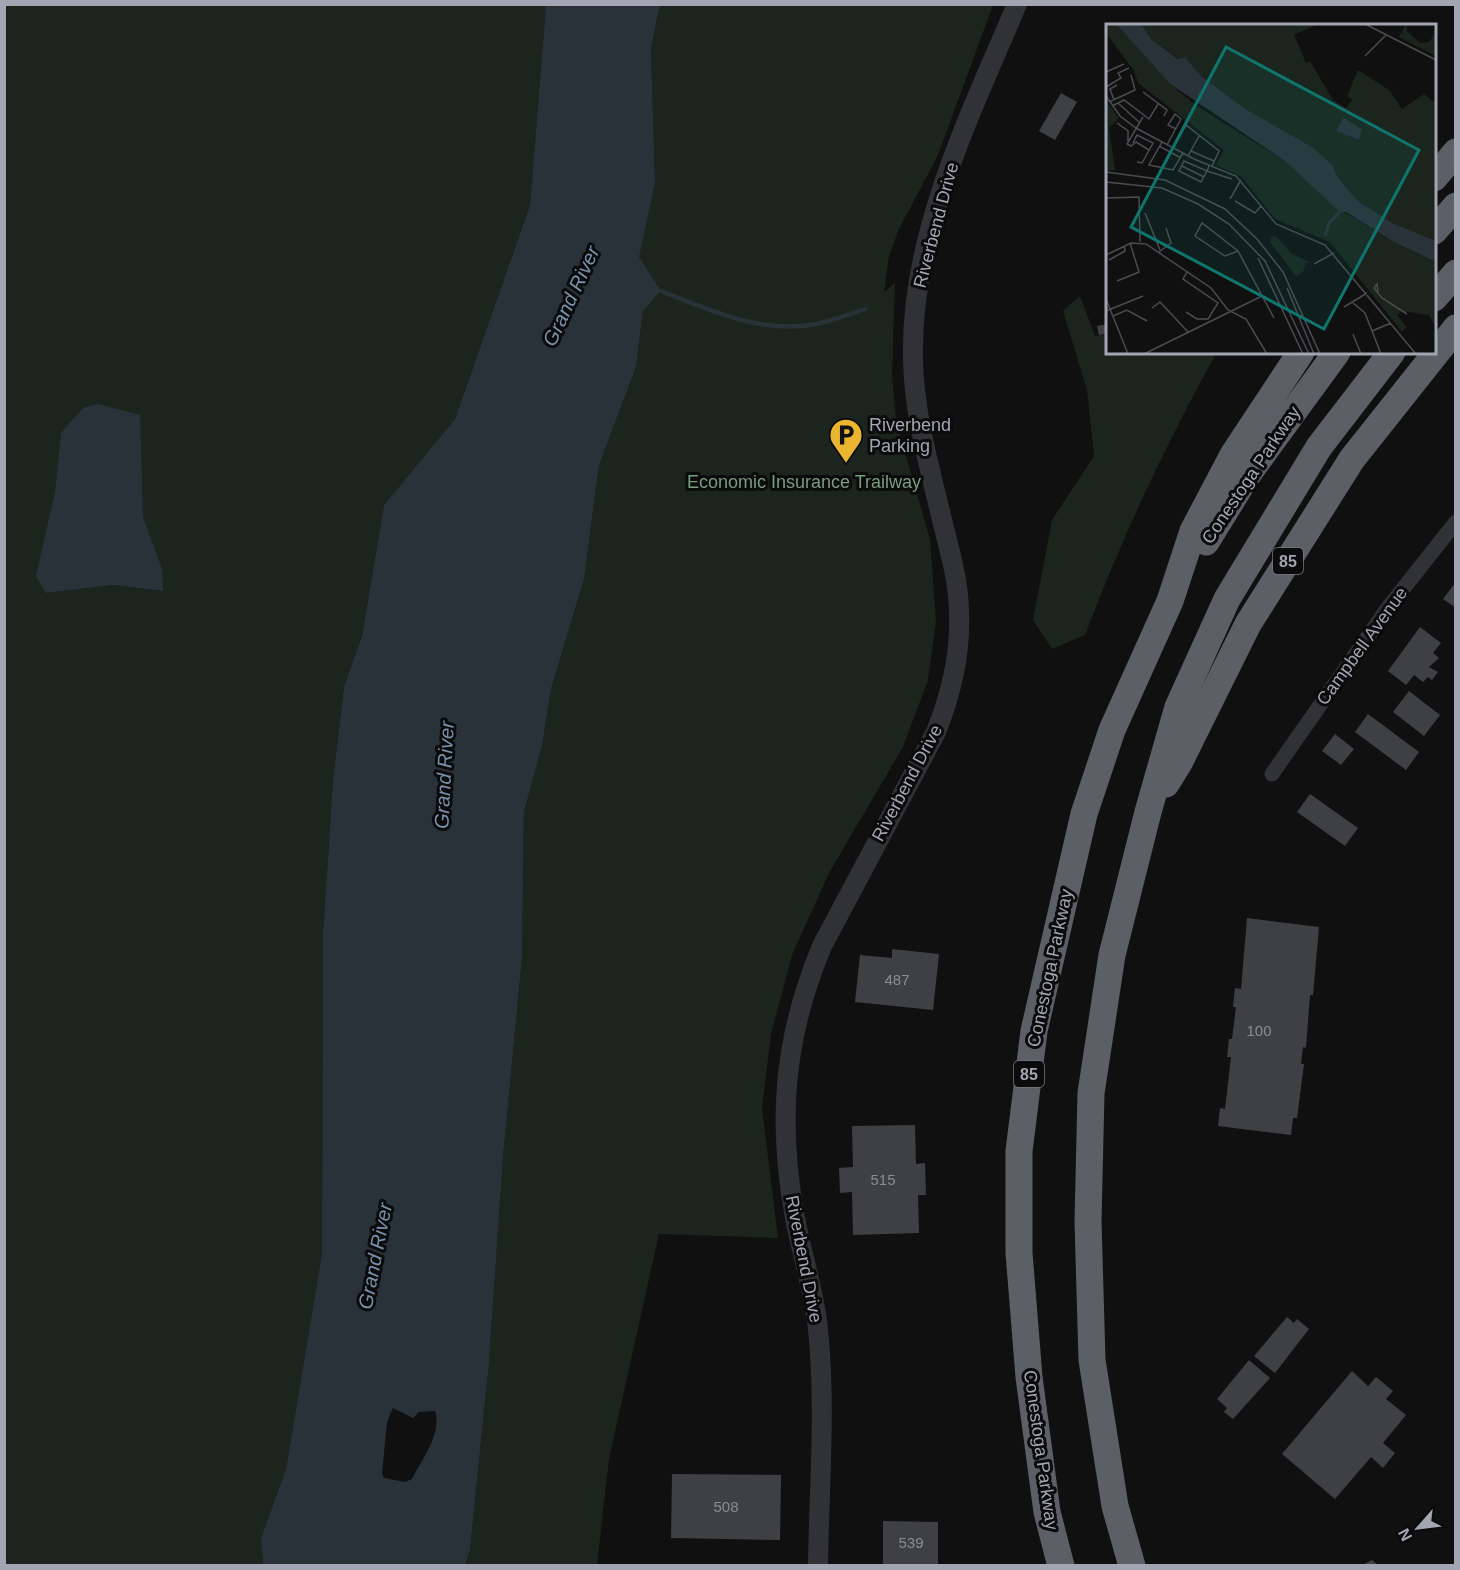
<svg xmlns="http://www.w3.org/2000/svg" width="1460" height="1570" font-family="Helvetica,sans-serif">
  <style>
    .green { fill: #1c241e; fill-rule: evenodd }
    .water { fill: #2a3239; fill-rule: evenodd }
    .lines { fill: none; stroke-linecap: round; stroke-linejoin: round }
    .stream { stroke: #2a3239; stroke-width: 4.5 }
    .building { fill: #3f4044 }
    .minor { stroke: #313236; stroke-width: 15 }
    .tertiary { stroke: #313236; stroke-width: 20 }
    .motorway { stroke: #5d5f67; stroke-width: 27 }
    .labels { text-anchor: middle; stroke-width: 6; stroke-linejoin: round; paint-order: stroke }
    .number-label { font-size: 15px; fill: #898c96 }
    .shield { fill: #0b0b0c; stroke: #757880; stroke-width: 1.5 }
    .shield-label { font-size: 16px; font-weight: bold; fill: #a2a6b2 }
    .street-label { font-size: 18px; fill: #a2a6b2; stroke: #0b0b0c }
    .poi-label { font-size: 18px; fill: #a2a6b2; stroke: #0b0b0c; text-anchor: start }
    .park-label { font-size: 18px; fill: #799c7d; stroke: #0b0b0c }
    .water-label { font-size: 20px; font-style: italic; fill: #7991ac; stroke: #0b0b0c }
    .inset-river { fill: none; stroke: #2a3239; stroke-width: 3 }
    .inset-road { fill: none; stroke: #4a4c51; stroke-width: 1.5 }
    .view { fill: #0f766e; fill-opacity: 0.15; stroke: #0f766e; stroke-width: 3 }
    .inset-edge { fill: none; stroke: #a2a6b2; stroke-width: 3 }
  </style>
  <rect width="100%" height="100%" fill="#101011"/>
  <!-- green -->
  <g class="green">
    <path d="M 5,5 L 546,5 L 530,205 L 455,419 L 384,505 L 362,636 L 344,686 L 333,780 L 323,934 L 322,1253 L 286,1469 L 261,1538 L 263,1565 L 5,1566 ZM 139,415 L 143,517 L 162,591 L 113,585 L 46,593 L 61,433 Z"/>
    <path d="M 660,5 L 993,5 L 938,155 L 899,229 L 889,256 L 884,292 L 895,283 L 892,374 L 896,421 L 930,539 L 936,622 L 928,680 L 903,747 L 829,873 L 792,955 L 771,1034 L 762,1108 L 778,1238 L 659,1234 L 609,1459 L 597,1565 L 465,1566 L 470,1550 L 489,1363 L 503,1157 L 522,958 L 524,812 L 542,746 L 551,689 L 584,579 L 599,465 L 636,367 L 643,311 L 661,291 L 638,257 L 655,183 L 651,48 Z"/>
    <path d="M 1080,296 L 1095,336 L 1107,334 L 1108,352 L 1216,354 C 1165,445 1122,538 1085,635 L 1052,649 L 1033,620 L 1052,520 L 1094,456 L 1087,390 L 1063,311 Z"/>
  </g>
  <!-- water -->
  <g class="water">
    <path d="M 546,5 L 660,5 L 651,48 L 655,183 L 639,257 L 661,291 L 643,311 L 636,367 L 599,465 L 584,579 L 551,689 L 542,746 L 524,812 L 522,958 L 503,1157 L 489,1363 L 470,1550 L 465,1565 L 263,1565 L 261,1538 L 286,1469 L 322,1253 L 323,934 L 333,780 L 344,686 L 362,636 L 384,505 L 455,419 L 530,205 ZM 393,1408 L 413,1418 L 419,1412 L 435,1411 C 442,1434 422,1459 412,1479 L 405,1482 L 384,1478 L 382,1473 L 387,1422 Z"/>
    <path d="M 98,404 L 140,415 L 143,517 L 162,569 L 163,591 L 113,585 L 46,593 L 36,576 L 55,492 L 61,433 L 83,408 Z"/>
  </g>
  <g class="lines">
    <!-- stream -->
    <path class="stream" d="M 661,291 C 711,311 766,336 821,323 C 836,319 851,314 865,309"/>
  </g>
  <!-- building -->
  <g class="building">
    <path d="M 1061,93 L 1077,102 L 1055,140 L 1039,131 Z"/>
    <path d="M 1108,324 L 1108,333 L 1099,335 L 1097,326 Z"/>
    <path d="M 1456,582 L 1456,608 L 1443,599 Z"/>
    <path d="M 1420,627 L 1441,643 L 1433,653 L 1439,658 L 1429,667 L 1438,672 L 1432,680 L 1428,677 L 1423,682 L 1414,675 L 1406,685 L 1388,671 Z"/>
    <path d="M 1409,691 L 1440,715 L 1424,736 L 1393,712 Z"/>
    <path d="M 1368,714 L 1419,752 L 1406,770 L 1355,732 Z"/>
    <path d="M 1335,734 L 1354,749 L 1341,765 L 1322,751 Z"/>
    <path d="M 1310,794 L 1358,828 L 1345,846 L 1297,812 Z"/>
    <path d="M 1247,918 L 1319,927 L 1313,995 L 1310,995 L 1306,1048 L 1303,1047 L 1301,1064 L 1304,1064 L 1297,1118 L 1293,1118 L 1291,1135 L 1218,1126 L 1220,1108 L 1225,1109 L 1231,1057 L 1227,1057 L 1229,1039 L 1232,1039 L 1236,1007 L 1233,1007 L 1235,988 L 1241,989 Z"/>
    <path d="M 892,949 L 939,954 L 933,1010 L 855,1002 L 860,955 L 892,958 Z"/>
    <path d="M 915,1125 L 916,1164 L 925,1163 L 926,1195 L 918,1195 L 919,1233 L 853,1235 L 852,1192 L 840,1193 L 839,1168 L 853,1167 L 852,1126 Z"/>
    <path d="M 1287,1317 L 1294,1323 L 1297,1319 L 1309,1329 L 1275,1373 L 1254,1356 Z"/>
    <path d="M 1249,1360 L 1270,1378 L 1233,1419 L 1224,1412 L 1227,1408 L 1217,1399 Z"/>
    <path d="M 1352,1371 L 1368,1386 L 1376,1377 L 1393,1391 L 1386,1399 L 1406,1415 L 1383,1443 L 1395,1453 L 1383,1468 L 1371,1457 L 1335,1499 L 1282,1454 Z"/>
    <path d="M 672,1474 L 781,1475 L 780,1540 L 671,1538 Z"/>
    <path d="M 883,1521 L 938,1522 L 938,1566 L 883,1566 Z"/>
    <path d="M 1372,1560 L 1379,1566 L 1361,1566 Z"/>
  </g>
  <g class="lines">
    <!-- minor -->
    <path class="minor" d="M 1272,774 L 1387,609 L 1456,522"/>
    <!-- tertiary -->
    <path class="tertiary" d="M 818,1566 C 819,1487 826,1407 818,1329 C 814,1291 802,1255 795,1218 C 777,1120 784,1037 822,946 L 936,732 C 951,694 961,655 959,613 C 959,584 951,556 944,528 C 931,472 914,417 913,359 C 910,234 970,116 1017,4"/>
    <!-- motorway -->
    <g class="motorway">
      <path d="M 1434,178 L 1456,152"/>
      <path d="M 1434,231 L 1456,206"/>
      <path d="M 1434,298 L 1456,273"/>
      <path d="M 1206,542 L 1248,474 L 1337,352"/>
      <path d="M 1166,784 L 1179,763 L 1248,624 L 1352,459 L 1456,328"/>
      <path d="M 1061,1566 L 1047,1512 L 1029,1377 L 1019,1253 L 1019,1151 L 1034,1031 L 1084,814 L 1112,730 L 1170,601 L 1193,531 L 1233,455 L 1301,352"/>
      <path d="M 1132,1566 L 1115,1506 L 1092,1360 L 1088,1221 L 1091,1093 L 1112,955 L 1148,812 L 1178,707 L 1227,599 L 1319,447 L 1392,352"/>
    </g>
  </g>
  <!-- icons -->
  <defs>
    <g id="parking-pin" transform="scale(1.725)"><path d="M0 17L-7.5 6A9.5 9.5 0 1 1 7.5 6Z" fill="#eab52f" stroke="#0b0b0c"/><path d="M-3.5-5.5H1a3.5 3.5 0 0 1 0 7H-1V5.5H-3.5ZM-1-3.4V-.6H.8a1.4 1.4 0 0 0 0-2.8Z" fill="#111"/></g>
  </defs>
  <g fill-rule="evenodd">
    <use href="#parking-pin" x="846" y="435"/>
  </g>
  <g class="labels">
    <!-- number labels -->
    <g class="number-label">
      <text x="897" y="985">487</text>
      <text x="1259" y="1036">100</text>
      <text x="883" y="1185">515</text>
      <text x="726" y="1512">508</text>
      <text x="911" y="1548">539</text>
    </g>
    <!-- shield labels -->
    <g class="shield">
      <rect x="1273" y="548" width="30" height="26" rx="4.5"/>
      <rect x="1014" y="1061" width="30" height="26" rx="4.5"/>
    </g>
    <g class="shield-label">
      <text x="1288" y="567">85</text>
      <text x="1029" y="1080">85</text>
    </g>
    <!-- street labels -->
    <g class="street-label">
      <text transform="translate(936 225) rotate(-75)" y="6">Riverbend Drive</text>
      <text transform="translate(1251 475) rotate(-56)" y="6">Conestoga Parkway</text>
      <text transform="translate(1362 646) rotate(-54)" y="6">Campbell Avenue</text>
      <text transform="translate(907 783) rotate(-62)" y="6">Riverbend Drive</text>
      <text transform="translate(1050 968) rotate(-78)" y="6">Conestoga Parkway</text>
      <text transform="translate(804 1259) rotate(79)" y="6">Riverbend Drive</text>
      <text transform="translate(1041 1450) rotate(82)" y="6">Conestoga Parkway</text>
    </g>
    <!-- poi labels -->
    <g class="poi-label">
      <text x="869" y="431">Riverbend<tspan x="869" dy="21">Parking</tspan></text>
    </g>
    <!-- park labels -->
    <g class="park-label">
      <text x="804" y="488">Economic Insurance Trailway</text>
    </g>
    <!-- water labels -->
    <g class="water-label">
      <text transform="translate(571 296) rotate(-65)" y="7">Grand River</text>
      <text transform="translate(444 775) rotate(-87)" y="7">Grand River</text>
      <text transform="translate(375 1256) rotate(-79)" y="7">Grand River</text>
    </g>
  </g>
  <!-- overview -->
  <g transform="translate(1106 24)">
    <rect width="330" height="330" fill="#101011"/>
    <path d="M 0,0 L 10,0 L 64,60 L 92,83 L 179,137 L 233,185 L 286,217 L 330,238 L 330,304 L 323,291 L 295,287 L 291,291 L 301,303 L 296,308 L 224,218 L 169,195 L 136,153 L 110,141 L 118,126 L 32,59 L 28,47 L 0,9 ZM 35,0 L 212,0 L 188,11 L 200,39 L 204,37 L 227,76 L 240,84 L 246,76 L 241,72 L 252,46 L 283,66 L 296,85 L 318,70 L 330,80 L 330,217 L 288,201 L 253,178 L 232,154 L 226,140 L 206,123 L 138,84 L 95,52 L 79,33 L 73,35 L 45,15 ZM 237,93 L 256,105 L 253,116 L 230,107 ZM 300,0 L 301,7 L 314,19 L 324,18 L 330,4 L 330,32 L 293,13 ZM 0,77 L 13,94 L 3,104 L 9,146 L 0,147 ZM 170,212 L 186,230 L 206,239 L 200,238 L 197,248 L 190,252 L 164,218 L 165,213 Z" fill="#1c241e" fill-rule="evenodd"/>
    <path d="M 10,0 L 35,0 L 45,15 L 72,35 L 79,33 L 95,52 L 138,84 L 206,123 L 226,140 L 232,154 L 253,178 L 288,200 L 330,217 L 330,238 L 286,217 L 240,188 L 234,188 L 179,137 L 64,60 ZM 237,93 L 256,105 L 253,116 L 230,107 Z" fill="#2a3239"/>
    <path class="inset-river" d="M 219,212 L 223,199 L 234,188"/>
    <path class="inset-road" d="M 259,0 L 330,36M 259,32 L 280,11M 0,48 L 18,40M 0,63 L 15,54 L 12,49 L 23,44M 37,68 L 61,86 L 58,92M 0,72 L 14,92 L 30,104 L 88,135 L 130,152 L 170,200 L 219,221 L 310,330M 8,76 L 4,65 L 11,61M 3,78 L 29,66 L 25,51M 12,79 L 33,98M 6,82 L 18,76 L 43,95 L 52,80M 37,93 L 21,120 L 25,122 L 30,118 L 43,126M 11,99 L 22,107 L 22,117M 56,118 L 43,141 L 67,146 L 77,129M 27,119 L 31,111 L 47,119 L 36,139 L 31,138M 61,121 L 62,119 L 75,95 L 69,90 L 62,101 L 70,105M 53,122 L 75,134M 67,124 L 80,101 L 113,127 L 106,142M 85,127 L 108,137M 82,132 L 93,112M 76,142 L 98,153M 103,142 L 101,147 L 95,158 L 73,147 L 78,137 L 101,147 L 126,155M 0,148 L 59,156 L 119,185 L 151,215 L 177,248 L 214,330M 0,158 L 56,164 L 92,180 L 123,200 L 159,237 L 203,330M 0,174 L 33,173 L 34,218M 124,175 L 135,156M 129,177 L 149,189 L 155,182M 39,189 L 54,226M 132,227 L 119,232 L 89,212 L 96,199 L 132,227 L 168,294M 53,228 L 65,219 L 60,204M 0,231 L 25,219 L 40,220 L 105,264 L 122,286 L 140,295 L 161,330M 152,234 L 197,330M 3,236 L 19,227 L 18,222M 208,240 L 228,229M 11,257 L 33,248 L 24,219M 181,264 L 208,330M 272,268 L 271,260 L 268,264 L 276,274 L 301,290M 0,275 L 22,330M 247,279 L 259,289 L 275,330M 238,283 L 261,269M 46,284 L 54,278 L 83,309M 0,287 L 37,272M 80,288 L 91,295 L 102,295 L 112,279 L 77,255 L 81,248M 7,292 L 21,286 L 41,297M 266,307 L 285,299M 247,310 L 255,330M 38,330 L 154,273"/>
    <path class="view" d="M 120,23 L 313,126 L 218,305 L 25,203 Z"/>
    <rect width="330" height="330" class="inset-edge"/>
  </g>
  <!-- border -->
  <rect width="1460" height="1570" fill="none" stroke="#a2a6b2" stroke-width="12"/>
  <!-- north arrow -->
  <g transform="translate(1418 1528) rotate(242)" stroke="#0b0b0c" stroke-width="4.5" paint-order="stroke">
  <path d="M0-4.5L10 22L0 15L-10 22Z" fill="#a2a6b2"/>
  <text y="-9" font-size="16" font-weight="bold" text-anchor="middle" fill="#a2a6b2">N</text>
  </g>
</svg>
